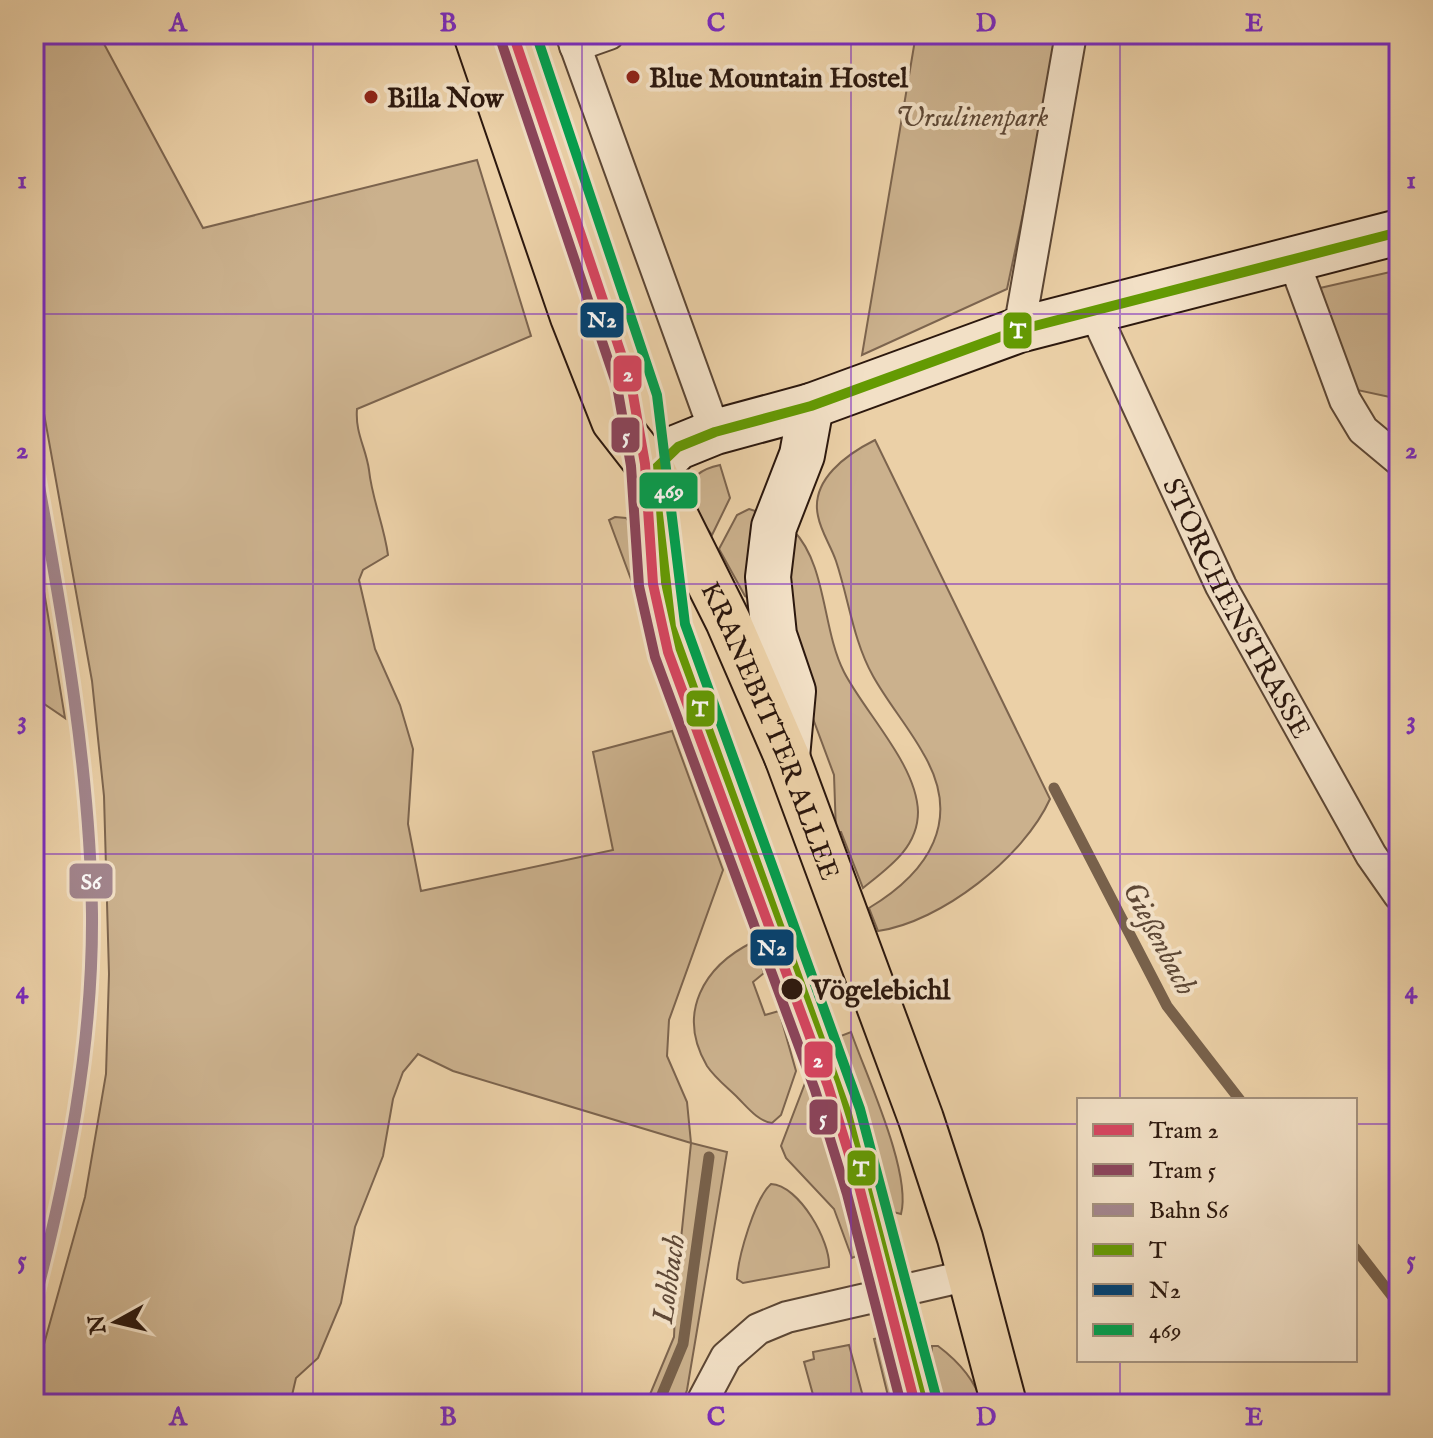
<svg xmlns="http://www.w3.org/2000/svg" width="1433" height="1438" font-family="'IM FELL English',serif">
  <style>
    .green { fill: #cbb18d; stroke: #7c644e; stroke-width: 2 }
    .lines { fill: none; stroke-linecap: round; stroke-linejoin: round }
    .stream { stroke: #78614b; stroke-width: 11 }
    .street-casing { stroke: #5c4634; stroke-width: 34 }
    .secondary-casing { stroke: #2c180e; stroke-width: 48 }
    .primary-casing { stroke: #2c180e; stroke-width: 48 }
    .street { stroke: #f2e0c6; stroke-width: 30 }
    .secondary { stroke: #f2e0c6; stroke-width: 44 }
    .primary { stroke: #ebd0a7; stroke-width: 44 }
    .bus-1-casing { stroke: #f2e0c6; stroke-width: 16 }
    .bus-2-casing { stroke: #f2e0c6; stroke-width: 16 }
    .bus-3-casing { stroke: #f2e0c6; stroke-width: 16 }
    .bus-1 { stroke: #649a03; stroke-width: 10 }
    .bus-2 { stroke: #004173; stroke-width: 10 }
    .bus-3 { stroke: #029f4e; stroke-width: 10 }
    .rail-1-casing { stroke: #f2e0c6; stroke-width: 18 }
    .rail-1 { stroke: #a2858d; stroke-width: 12 }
    .tram-1-casing { stroke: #f2e0c6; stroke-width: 16 }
    .tram-2-casing { stroke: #f2e0c6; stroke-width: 16 }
    .tram-1 { stroke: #d64560; stroke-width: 10 }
    .tram-2 { stroke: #8b445b; stroke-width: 10 }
    .grid { fill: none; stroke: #7b2cbf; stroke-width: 2; stroke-opacity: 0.55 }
    .poi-dot { fill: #8f2418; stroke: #f2e0c6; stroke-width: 3 }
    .stop-dot { fill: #2c180e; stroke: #f2e0c6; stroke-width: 3 }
    .labels { text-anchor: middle; stroke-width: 8; stroke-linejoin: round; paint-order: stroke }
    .poi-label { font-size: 28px; font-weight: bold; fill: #2c180e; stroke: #f2e0c6; text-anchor: start }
    .park-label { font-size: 28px; font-style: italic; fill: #5c4634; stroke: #f2e0c6 }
    .street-label { font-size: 28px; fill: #2c180e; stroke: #f2e0c6 }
    .stop-label { font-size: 28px; font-weight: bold; fill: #2c180e; stroke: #f2e0c6; text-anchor: start }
    .water-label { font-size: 30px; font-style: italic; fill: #5e4836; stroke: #f2e0c6 }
    .line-badge { stroke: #f2e0c6; stroke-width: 3 }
    .badge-label { font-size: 22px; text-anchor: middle; font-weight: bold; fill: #fff }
    .neatline { fill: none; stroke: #7b2cbf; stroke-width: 3 }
    .grid-label { font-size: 26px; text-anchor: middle; font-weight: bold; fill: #7b2cbf }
  </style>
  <rect width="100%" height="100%" fill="#ebd0a7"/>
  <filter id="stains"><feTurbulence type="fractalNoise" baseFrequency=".0025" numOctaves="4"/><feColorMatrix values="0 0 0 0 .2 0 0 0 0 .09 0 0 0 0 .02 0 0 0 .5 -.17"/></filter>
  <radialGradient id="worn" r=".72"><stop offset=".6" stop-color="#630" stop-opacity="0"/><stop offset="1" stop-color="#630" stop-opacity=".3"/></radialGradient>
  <!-- green -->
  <g class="green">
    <path d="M 916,34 L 1061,34 L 1007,289 L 862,355 Z"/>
    <path d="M 34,36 L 53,42 L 103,42 L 203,228 L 477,160 L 531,336 L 357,409 C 355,433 366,448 369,470 C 372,499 384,525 388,555 L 363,570 L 359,580 L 375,649 L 400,705 L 413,749 L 408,824 L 421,891 L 613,850 L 593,752 L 672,731 L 723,870 L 669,1020 L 667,1056 L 687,1102 L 691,1143 L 727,1152 L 687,1390 L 682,1404 L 646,1404 L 674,1337 L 676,1287 L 691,1143 L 453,1071 L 418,1054 L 403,1072 L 393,1099 L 383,1156 L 355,1227 L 341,1303 L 318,1358 L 296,1378 L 290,1404 L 34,1404 L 34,1380 L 85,1197 L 106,1074 L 109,974 L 104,796 L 92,681 L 34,358 Z"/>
    <path d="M 1399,270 L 1399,399 L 1357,390 L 1320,288 Z"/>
    <path d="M 875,440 L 1050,799 C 1024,857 941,922 878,931 L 869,908 C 929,872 963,820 923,753 C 908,726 888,703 873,676 C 853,640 849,600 836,561 C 831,546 821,532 818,516 C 810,480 847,454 875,440 Z"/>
    <path d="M 720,465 L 730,498 L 712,535 C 692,509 672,475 720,465 Z"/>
    <path d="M 749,509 L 765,514 L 750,599 L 745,596 L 719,549 L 737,515 Z"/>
    <path d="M 615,517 L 626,518 L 636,531 L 648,616 L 645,617 L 609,520 Z"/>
    <path d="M 793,530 C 827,565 822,629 844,672 C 865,713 917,765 918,812 C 918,848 888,868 863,888 L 841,832 L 836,832 L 834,775 L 796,673 L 781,605 Z"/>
    <path d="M 34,531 L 65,718 L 34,697 Z"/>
    <path d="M 753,942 L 764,973 L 753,982 L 765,1015 L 779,1011 L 796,1071 L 781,1115 L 772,1123 C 758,1121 748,1108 738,1098 C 728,1088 715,1078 707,1066 C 676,1013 704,966 753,942 Z"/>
    <path d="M 851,1032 C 866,1075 912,1173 901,1214 L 893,1212 L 838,1037 Z"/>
    <path d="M 812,1065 L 854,1194 L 868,1251 L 852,1258 L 834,1209 L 786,1158 L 781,1146 Z"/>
    <path d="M 771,1184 C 799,1185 831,1242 829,1267 L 743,1283 L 737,1279 C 738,1257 755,1198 771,1184 Z"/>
    <path d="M 886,1336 L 890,1340 L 901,1404 L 890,1404 L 874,1339 Z"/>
    <path d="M 849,1345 L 865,1404 L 803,1404 L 815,1402 L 804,1362 L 814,1359 L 813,1352 Z"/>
    <path d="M 932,1346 L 938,1346 C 958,1361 975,1379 982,1404 L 942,1404 L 931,1359 Z"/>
  </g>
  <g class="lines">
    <!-- stream -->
    <g class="stream">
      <path d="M 1054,788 L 1167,1006 L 1240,1100"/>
      <path d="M 1355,1248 L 1399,1305"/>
      <path d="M 658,1404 L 683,1344 L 709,1157"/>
    </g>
    <!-- street casing -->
    <g class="street-casing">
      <g id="street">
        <path d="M 571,34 L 715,432"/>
        <path d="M 575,46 L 609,34"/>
        <path d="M 1293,259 L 1345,400 L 1363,430 L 1399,460"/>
        <path id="s1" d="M 1093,309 L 1221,586 L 1371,855 L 1399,895"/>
        <path d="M 1019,330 L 1071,34"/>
        <path d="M 701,1404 L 726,1357 L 758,1329 L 787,1317 L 970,1275"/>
      </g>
    </g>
    <!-- secondary casing -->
    <g class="secondary-casing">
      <g id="secondary">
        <path d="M 653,471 L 678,447 L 715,432 L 811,406 L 1019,330 L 1399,232"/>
        <path d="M 787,757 L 793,691 L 774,635 L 768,577 L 774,527 L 802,455 L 811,406"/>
      </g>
    </g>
    <!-- primary casing -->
    <g class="primary-casing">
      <g id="primary">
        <path id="s2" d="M 476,34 L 573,317 L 614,421 L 653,471 L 728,621 L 787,757 L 921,1119 L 960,1238 L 1004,1404"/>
      </g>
    </g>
    <!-- street -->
    <use href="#street" class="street"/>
    <!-- secondary -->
    <use href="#secondary" class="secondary"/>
    <!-- primary -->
    <use href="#primary" class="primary"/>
    <!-- bus-1 casing -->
    <g class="bus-1-casing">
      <g id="bus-1">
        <path d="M 653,471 L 671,627 L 847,1114 L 923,1404"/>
        <path d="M 653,471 L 678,447 L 715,432 L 811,406 L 1019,330 L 1399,232"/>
      </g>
    </g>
    <!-- bus-2 casing -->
    <g class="bus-2-casing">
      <path id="bus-2" d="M 508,38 L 629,401 L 657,630 L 834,1118 L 909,1404"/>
    </g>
    <!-- bus-3 casing -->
    <g class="bus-3-casing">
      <path id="bus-3" d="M 536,34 L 657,395 L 685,624 L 860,1109 L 937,1400"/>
    </g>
    <!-- bus-1 -->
    <use href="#bus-1" class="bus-1"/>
    <!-- bus-2 -->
    <use href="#bus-2" class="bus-2"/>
    <!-- bus-3 -->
    <use href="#bus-3" class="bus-3"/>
    <!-- rail-1 casing -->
    <g class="rail-1-casing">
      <path id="rail-1" d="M 34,458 C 61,609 90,761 92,914 C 93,1046 67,1177 34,1303"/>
    </g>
    <!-- rail-1 -->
    <use href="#rail-1" class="rail-1"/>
    <!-- tram-1 casing -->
    <g class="tram-1-casing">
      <path id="tram-1" d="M 513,34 L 631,383 L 645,464 L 653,584 L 668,652 L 828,1086 L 860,1190 L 915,1404"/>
    </g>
    <!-- tram-2 casing -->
    <g class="tram-2-casing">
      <path id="tram-2" d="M 500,38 L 617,386 L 631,466 L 639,586 L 655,657 L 815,1090 L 847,1194 L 901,1404"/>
    </g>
    <!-- tram-1 -->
    <use href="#tram-1" class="tram-1"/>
    <!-- tram-2 -->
    <use href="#tram-2" class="tram-2"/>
  </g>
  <!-- grid -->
  <path class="grid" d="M 313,34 L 313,1404M 582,34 L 582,1404M 851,34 L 851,1404M 1120,34 L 1120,1100M 34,314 L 1399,314M 34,584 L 1399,584M 34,854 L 1399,854M 34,1124 L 1079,1124M 1355,1124 L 1399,1124M 1120,1360 L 1120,1404"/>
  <!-- markers -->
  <g class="poi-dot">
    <circle cx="633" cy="77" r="8"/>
    <circle cx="371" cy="97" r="8"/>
  </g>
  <circle class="stop-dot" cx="792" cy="989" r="12"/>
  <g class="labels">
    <!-- poi labels -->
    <g class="poi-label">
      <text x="649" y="87">Blue Mountain Hostel</text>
      <text x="387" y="107">Billa Now</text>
    </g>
    <!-- park labels -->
    <g class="park-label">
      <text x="972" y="126">Ursulinenpark</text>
    </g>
    <!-- street labels -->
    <g class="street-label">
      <text dy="10" stroke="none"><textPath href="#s1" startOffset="332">STORCHENSTRASSE</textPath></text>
      <text dy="10" stroke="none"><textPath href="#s2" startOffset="760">KRANEBITTER ALLEE</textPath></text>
    </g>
    <!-- stop labels -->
    <g class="stop-label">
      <text x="812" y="999">Vögelebichl</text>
    </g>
    <!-- water labels -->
    <g class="water-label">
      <text transform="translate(1160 938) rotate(62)" y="10">Gießenbach</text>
      <text transform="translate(668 1279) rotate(-82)" y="10">Lohbach</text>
    </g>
  </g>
  <g class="line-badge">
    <rect x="579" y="301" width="46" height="38" rx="8" fill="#004173"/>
    <rect x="1002" y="311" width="31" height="39" rx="8" fill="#649a03"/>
    <rect x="612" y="354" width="31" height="39" rx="8" fill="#d64560"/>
    <rect x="610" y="416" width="31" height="38" rx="8" fill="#8b445b"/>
    <rect x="638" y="471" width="61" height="39" rx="8" fill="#029f4e"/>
    <rect x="685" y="689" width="31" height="39" rx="8" fill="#649a03"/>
    <rect x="68" y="862" width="46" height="38" rx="8" fill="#a2858d"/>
    <rect x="749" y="928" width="46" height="39" rx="8" fill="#004173"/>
    <rect x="803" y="1040" width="31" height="39" rx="8" fill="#d64560"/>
    <rect x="808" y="1098" width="31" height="38" rx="8" fill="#8b445b"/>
    <rect x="846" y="1149" width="31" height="38" rx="8" fill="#649a03"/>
  </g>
  <g class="badge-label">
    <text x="602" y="327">N2</text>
    <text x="1018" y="338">T</text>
    <text x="628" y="381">2</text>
    <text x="626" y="443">5</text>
    <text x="669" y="498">469</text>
    <text x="700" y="716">T</text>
    <text x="91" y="889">S6</text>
    <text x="772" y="955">N2</text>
    <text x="818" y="1067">2</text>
    <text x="823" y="1125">5</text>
    <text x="861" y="1176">T</text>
  </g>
  <!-- margin -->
  <rect width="1433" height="1438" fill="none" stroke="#ebd0a7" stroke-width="88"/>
  <!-- legend -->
  <rect x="1077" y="1098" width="280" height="264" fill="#f2e0c6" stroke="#a3907c" stroke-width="2"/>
  <rect x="1093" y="1124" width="40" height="12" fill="#d64560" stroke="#a3907c" stroke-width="2"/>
  <text x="1149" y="1138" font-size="24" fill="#2c180e">Tram 2</text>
  <rect x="1093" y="1164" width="40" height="12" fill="#8b445b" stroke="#a3907c" stroke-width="2"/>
  <text x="1149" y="1178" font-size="24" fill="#2c180e">Tram 5</text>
  <rect x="1093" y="1204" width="40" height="12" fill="#a2858d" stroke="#a3907c" stroke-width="2"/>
  <text x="1149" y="1218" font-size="24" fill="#2c180e">Bahn S6</text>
  <rect x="1093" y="1244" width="40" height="12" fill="#649a03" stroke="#a3907c" stroke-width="2"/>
  <text x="1149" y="1258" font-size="24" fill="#2c180e">T</text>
  <rect x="1093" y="1284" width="40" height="12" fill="#004173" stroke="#a3907c" stroke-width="2"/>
  <text x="1149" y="1298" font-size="24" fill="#2c180e">N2</text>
  <rect x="1093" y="1324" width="40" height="12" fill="#029f4e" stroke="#a3907c" stroke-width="2"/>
  <text x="1149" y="1338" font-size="24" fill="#2c180e">469</text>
  <!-- north arrow -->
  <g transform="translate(116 1322) rotate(262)" stroke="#f2e0c6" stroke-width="6" paint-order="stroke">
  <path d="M0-6L14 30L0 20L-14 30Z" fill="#2c180e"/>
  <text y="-12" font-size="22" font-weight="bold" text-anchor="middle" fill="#2c180e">N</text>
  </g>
  <rect x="44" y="44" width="1345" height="1350" class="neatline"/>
  <g class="grid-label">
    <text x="178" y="31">A</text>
    <text x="448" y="31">B</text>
    <text x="716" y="31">C</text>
    <text x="986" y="31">D</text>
    <text x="1254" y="31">E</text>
    <text x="22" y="188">1</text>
    <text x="1411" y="188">1</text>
    <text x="22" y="458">2</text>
    <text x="1411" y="458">2</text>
    <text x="22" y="728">3</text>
    <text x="1411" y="728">3</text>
    <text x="22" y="998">4</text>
    <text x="1411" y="998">4</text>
    <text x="22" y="1268">5</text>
    <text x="1411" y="1268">5</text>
    <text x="178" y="1425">A</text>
    <text x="448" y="1425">B</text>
    <text x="716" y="1425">C</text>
    <text x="986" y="1425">D</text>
    <text x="1254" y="1425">E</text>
  </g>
  <rect width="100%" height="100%" filter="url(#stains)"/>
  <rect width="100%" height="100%" fill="url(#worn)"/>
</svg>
